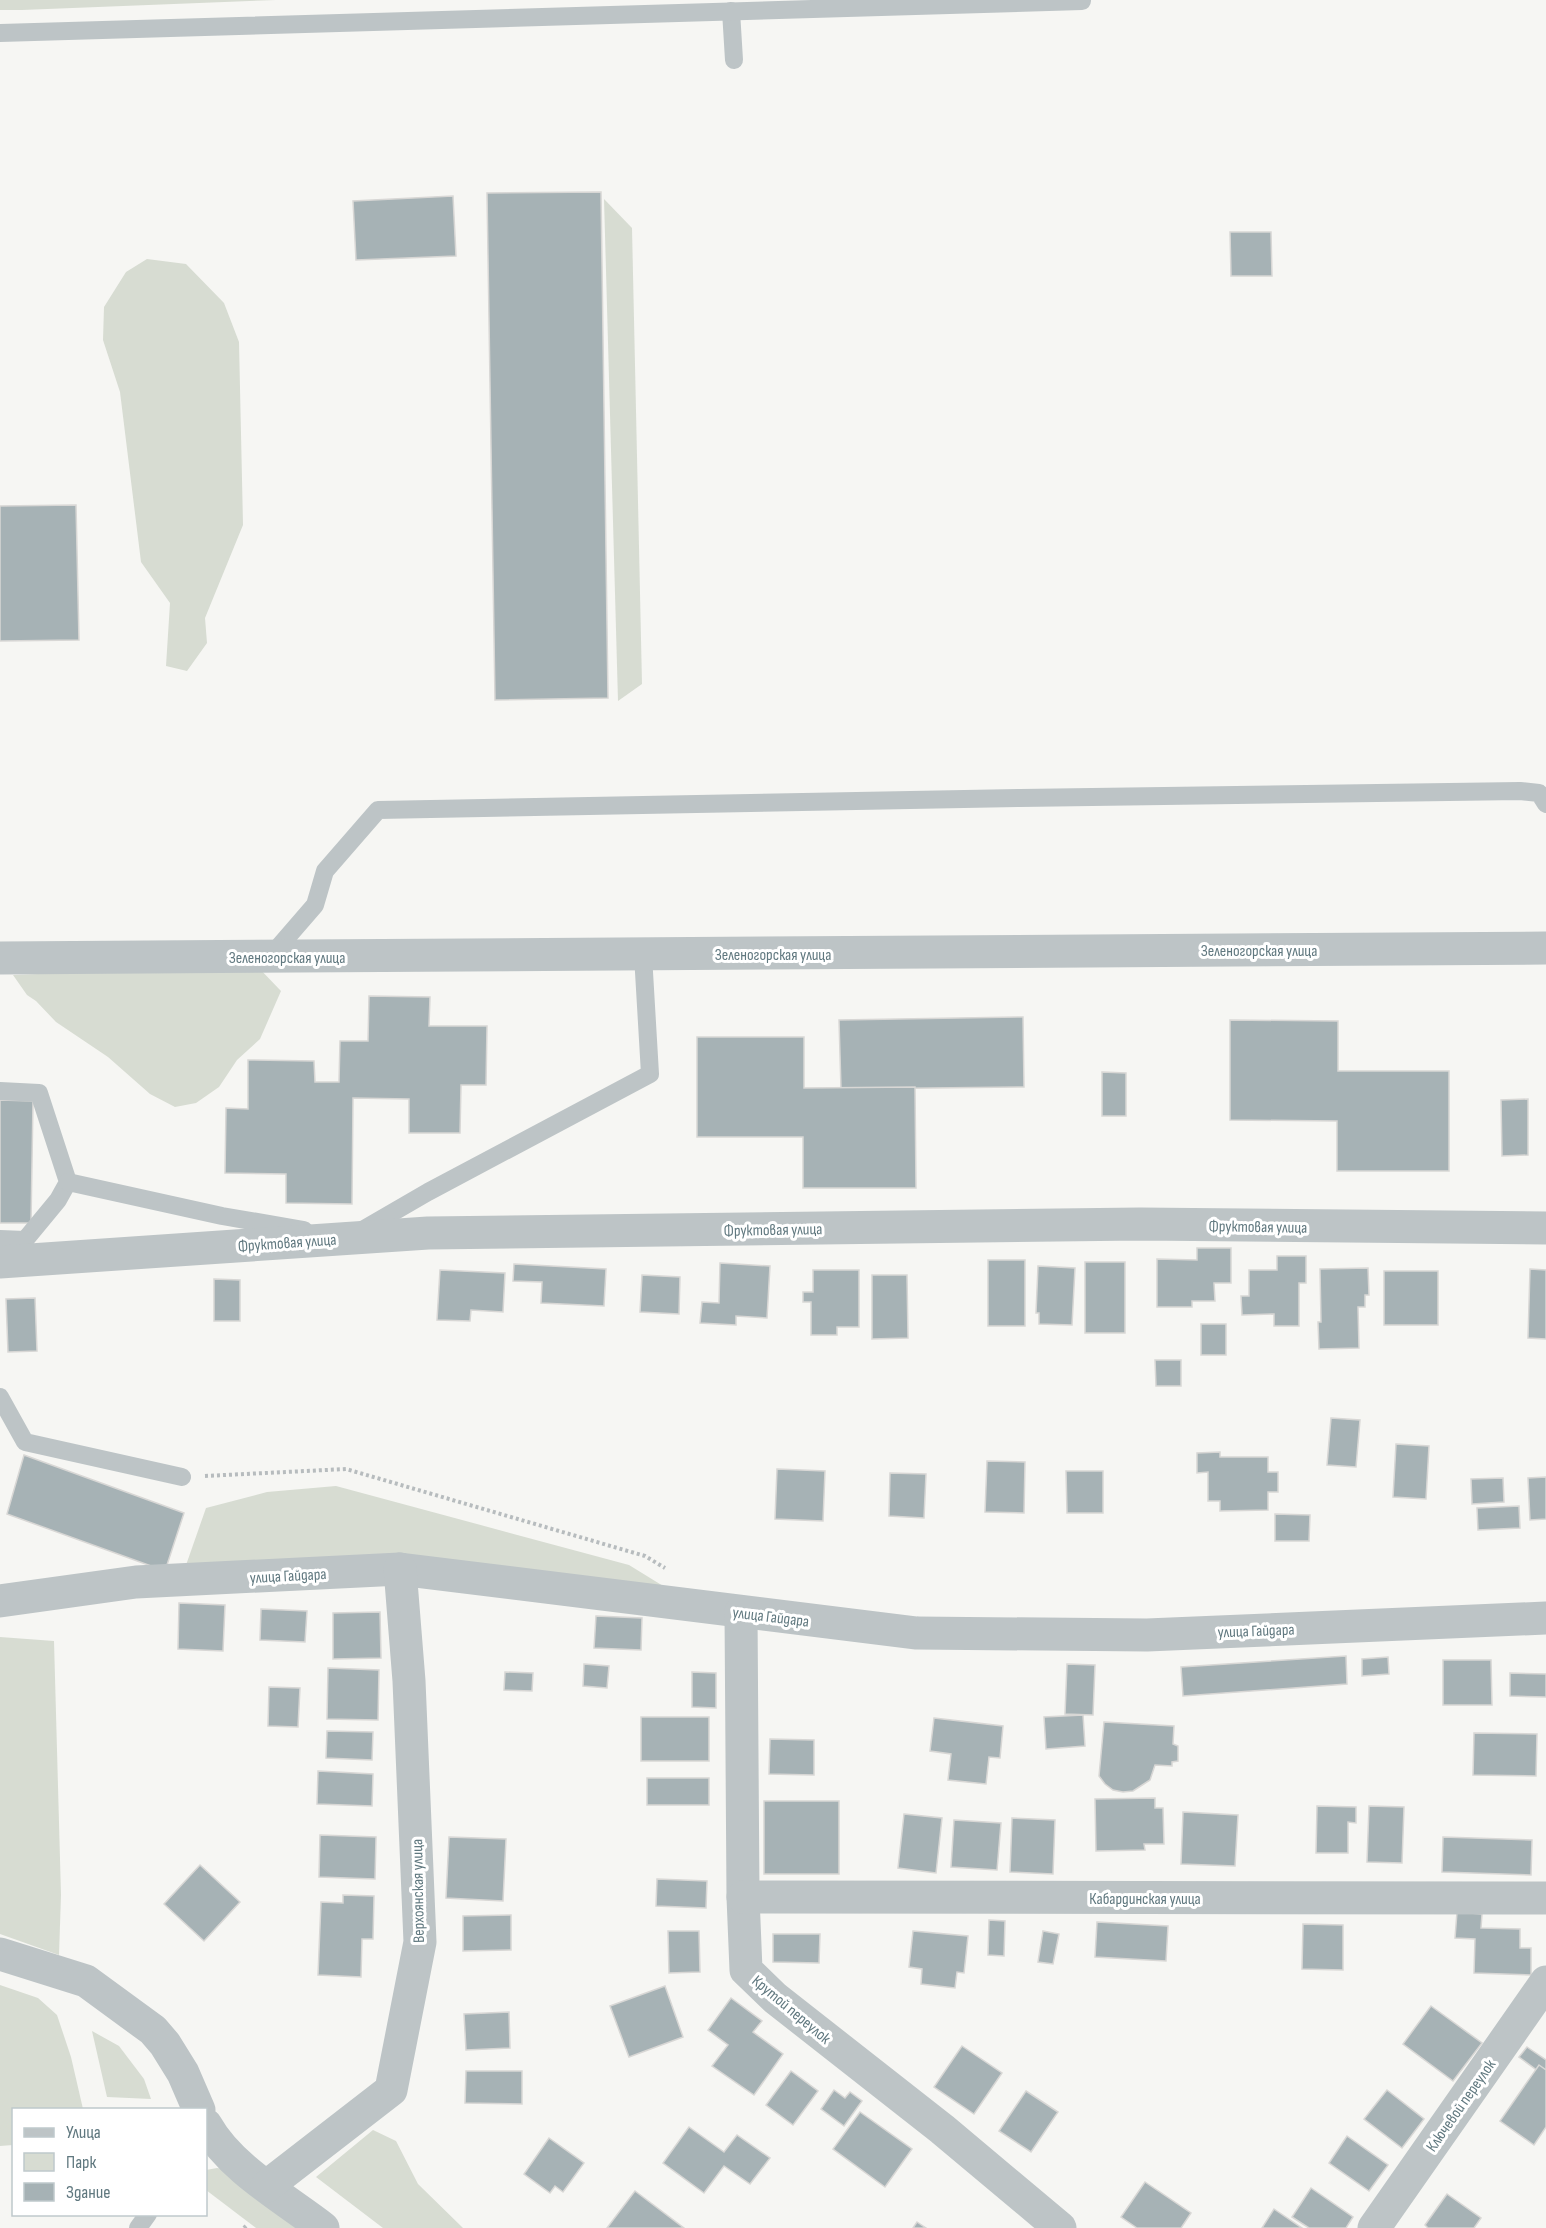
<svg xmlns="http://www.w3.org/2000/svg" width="1546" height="2228" font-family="'Sofia Sans Condensed',sans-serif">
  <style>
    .green { fill: #d7dcd2 }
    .building { fill: #a6b2b5; stroke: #d8d7d5; stroke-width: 1.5 }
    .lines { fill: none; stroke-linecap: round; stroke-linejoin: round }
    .path { stroke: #b7bcbe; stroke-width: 4; stroke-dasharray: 3 3; stroke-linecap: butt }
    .service { stroke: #bdc4c6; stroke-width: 18 }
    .minor { stroke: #bdc4c6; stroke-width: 33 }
    .labels { text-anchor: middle; stroke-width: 6; stroke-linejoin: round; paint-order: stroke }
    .street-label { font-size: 16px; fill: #60787f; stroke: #fff }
  </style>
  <rect width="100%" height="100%" fill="#f6f6f3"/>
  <!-- green -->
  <g class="green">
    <path d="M 0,0 L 276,0 L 22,10 L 0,10 Z"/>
    <path d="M 604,199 L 632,228 L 642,684 L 618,701 Z"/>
    <path d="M 147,259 L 186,264 L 224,303 L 239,342 L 243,525 L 205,618 L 207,643 L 187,671 L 166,666 L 170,603 L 141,562 L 120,392 L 103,340 L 104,307 L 126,272 Z"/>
    <path d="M 256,965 L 281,991 L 260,1039 L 237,1060 L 219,1087 L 196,1103 L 175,1107 L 150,1094 L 108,1057 L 56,1022 L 36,1001 L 27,995 L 13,975 Z"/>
    <path d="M 336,1486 L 629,1565 L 668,1589 L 185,1568 L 206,1508 L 267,1492 Z"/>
    <path d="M 0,1637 L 54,1641 L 61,1895 L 59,1955 L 0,1934 Z"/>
    <path d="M 0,1985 L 38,1998 L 57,2015 L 71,2057 L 83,2109 L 14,2110 L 13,2145 L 0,2146 Z"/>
    <path d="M 92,2031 L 119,2046 L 144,2079 L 151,2099 L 107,2097 Z"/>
    <path d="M 373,2130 L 396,2141 L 418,2184 L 463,2228 L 383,2228 L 316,2177 Z"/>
    <path d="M 217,2168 L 224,2169 L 307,2228 L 256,2228 L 206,2190 L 206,2170 Z"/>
  </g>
  <!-- building -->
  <g class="building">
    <path d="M 601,192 L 608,698 L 495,700 L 487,193 Z"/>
    <path d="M 453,196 L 456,256 L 356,260 L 353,201 Z"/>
    <path d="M 1230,232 L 1271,232 L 1272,276 L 1231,276 Z"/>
    <path d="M 76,505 L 79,640 L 0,641 L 0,506 Z"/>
    <path d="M 369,996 L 430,997 L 429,1026 L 487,1026 L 486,1085 L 461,1085 L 460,1133 L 409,1133 L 409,1099 L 353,1098 L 352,1204 L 286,1203 L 286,1174 L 225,1173 L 226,1108 L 248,1109 L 248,1060 L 314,1061 L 315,1082 L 339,1082 L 340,1041 L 368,1041 Z"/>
    <path d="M 1023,1017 L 1024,1087 L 841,1089 L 839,1020 Z"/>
    <path d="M 1230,1020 L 1338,1021 L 1338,1071 L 1449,1071 L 1449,1171 L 1337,1171 L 1337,1121 L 1230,1120 Z"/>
    <path d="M 697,1037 L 804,1037 L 804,1088 L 915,1087 L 916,1188 L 803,1188 L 803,1137 L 697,1137 Z"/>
    <path d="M 1102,1072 L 1126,1073 L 1126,1116 L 1102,1116 Z"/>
    <path d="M 1528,1099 L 1528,1155 L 1502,1156 L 1501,1100 Z"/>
    <path d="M 0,1100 L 33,1101 L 31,1223 L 0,1223 Z"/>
    <path d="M 1197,1248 L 1231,1248 L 1231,1283 L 1214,1283 L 1215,1301 L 1192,1301 L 1192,1307 L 1157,1307 L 1157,1259 L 1197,1260 Z"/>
    <path d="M 1277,1256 L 1306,1256 L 1306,1283 L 1299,1283 L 1299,1326 L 1274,1326 L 1274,1314 L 1242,1315 L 1241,1296 L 1249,1296 L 1249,1270 L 1277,1270 Z"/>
    <rect x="988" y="1260" width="37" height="66"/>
    <rect x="1085" y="1262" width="40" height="71"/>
    <path d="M 720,1263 L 770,1266 L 767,1318 L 736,1316 L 736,1325 L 700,1323 L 702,1302 L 719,1303 Z"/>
    <path d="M 514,1264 L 606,1269 L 604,1306 L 541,1303 L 542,1282 L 513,1281 Z"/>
    <path d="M 1038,1266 L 1075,1268 L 1072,1325 L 1039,1324 L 1039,1313 L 1036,1313 Z"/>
    <path d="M 1368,1268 L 1369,1295 L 1365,1295 L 1365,1307 L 1358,1307 L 1359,1348 L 1319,1349 L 1318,1322 L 1321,1322 L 1320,1269 Z"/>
    <path d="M 1530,1269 L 1546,1270 L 1546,1339 L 1528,1338 Z"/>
    <path d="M 440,1270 L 505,1273 L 503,1312 L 471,1310 L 470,1321 L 437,1320 Z"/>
    <path d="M 813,1270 L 859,1270 L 859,1327 L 837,1327 L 837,1335 L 811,1335 L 811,1302 L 803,1302 L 803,1292 L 813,1292 Z"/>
    <rect x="1384" y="1271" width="54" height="54"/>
    <path d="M 642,1275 L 680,1277 L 679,1314 L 640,1312 Z"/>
    <path d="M 872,1275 L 907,1275 L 908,1338 L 872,1339 Z"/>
    <path d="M 214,1279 L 240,1280 L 240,1321 L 214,1321 Z"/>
    <path d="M 35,1298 L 37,1351 L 8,1352 L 6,1299 Z"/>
    <rect x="1201" y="1324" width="25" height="31"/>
    <path d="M 1155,1360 L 1181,1360 L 1181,1386 L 1156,1386 Z"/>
    <path d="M 1331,1418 L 1360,1420 L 1356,1467 L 1327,1465 Z"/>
    <path d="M 1396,1444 L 1429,1446 L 1426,1499 L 1393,1497 Z"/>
    <path d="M 1220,1452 L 1220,1457 L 1268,1457 L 1268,1472 L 1278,1472 L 1278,1492 L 1268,1492 L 1268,1510 L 1220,1511 L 1220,1501 L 1208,1501 L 1208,1472 L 1197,1473 L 1197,1453 Z"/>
    <path d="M 24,1455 L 184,1513 L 165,1571 L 7,1514 Z"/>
    <path d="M 987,1461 L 1025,1462 L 1024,1513 L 985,1512 Z"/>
    <path d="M 777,1469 L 825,1471 L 823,1521 L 775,1519 Z"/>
    <path d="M 1066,1471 L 1103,1471 L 1103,1513 L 1067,1513 Z"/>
    <path d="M 890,1473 L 926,1474 L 924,1518 L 889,1516 Z"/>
    <path d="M 1546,1477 L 1546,1519 L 1530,1520 L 1528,1478 Z"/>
    <path d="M 1503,1478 L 1504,1502 L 1472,1504 L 1471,1479 Z"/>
    <path d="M 1519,1506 L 1520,1528 L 1478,1530 L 1477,1508 Z"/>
    <path d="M 1275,1514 L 1310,1515 L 1309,1541 L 1275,1541 Z"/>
    <path d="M 179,1603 L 225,1605 L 223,1651 L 178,1649 Z"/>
    <path d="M 261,1609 L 307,1611 L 305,1642 L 260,1640 Z"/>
    <path d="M 380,1612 L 381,1658 L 333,1659 L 333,1613 Z"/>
    <path d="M 596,1616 L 642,1618 L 641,1650 L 594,1648 Z"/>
    <path d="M 1346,1656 L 1347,1684 L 1183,1696 L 1181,1667 Z"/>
    <path d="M 1388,1657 L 1389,1674 L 1362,1676 L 1362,1659 Z"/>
    <path d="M 1443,1660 L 1491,1660 L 1492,1705 L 1443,1705 Z"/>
    <path d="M 584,1664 L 609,1666 L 607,1688 L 583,1686 Z"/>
    <path d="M 1067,1664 L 1095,1665 L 1093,1715 L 1065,1714 Z"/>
    <path d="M 328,1668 L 379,1670 L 378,1720 L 327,1719 Z"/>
    <path d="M 505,1672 L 533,1673 L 532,1691 L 504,1690 Z"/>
    <path d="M 692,1672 L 716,1673 L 716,1708 L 692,1707 Z"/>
    <path d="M 1510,1673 L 1546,1674 L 1546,1697 L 1510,1696 Z"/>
    <path d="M 269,1687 L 300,1688 L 298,1727 L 268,1726 Z"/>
    <path d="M 1083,1715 L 1085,1746 L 1046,1749 L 1044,1717 Z"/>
    <rect x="641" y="1717" width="68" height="44"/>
    <path d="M 934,1718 L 1003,1726 L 1000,1758 L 989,1757 L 986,1784 L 948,1780 L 951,1754 L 930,1751 Z"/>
    <path d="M 1104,1722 L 1174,1726 L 1173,1744 L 1178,1746 L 1178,1761 L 1172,1762 L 1172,1766 L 1155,1765 L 1150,1780 L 1133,1791 L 1123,1792 L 1113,1790 L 1105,1784 L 1099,1776 Z"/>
    <path d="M 327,1731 L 373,1732 L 372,1760 L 326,1758 Z"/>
    <path d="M 1474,1733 L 1537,1734 L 1536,1776 L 1473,1775 Z"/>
    <path d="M 770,1739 L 814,1740 L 814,1775 L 769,1774 Z"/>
    <path d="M 318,1771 L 373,1774 L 372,1806 L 317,1804 Z"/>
    <rect x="647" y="1778" width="62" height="27"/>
    <path d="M 1155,1798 L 1155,1808 L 1163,1808 L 1164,1844 L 1144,1844 L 1145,1850 L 1096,1851 L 1095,1799 Z"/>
    <rect x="764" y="1801" width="75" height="73"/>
    <path d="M 1317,1806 L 1356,1807 L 1356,1823 L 1348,1822 L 1348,1853 L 1316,1853 Z"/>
    <path d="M 1369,1806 L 1404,1807 L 1402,1863 L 1367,1862 Z"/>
    <path d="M 1183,1812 L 1238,1815 L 1235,1866 L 1181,1864 Z"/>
    <path d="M 904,1814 L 942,1818 L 936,1873 L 898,1868 Z"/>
    <path d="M 1012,1818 L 1055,1820 L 1053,1874 L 1010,1872 Z"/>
    <path d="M 954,1820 L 1001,1823 L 997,1870 L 951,1867 Z"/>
    <path d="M 320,1835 L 376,1837 L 375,1879 L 319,1877 Z"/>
    <path d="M 449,1837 L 506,1839 L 503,1901 L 446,1898 Z"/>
    <path d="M 1443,1837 L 1532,1840 L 1531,1875 L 1442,1872 Z"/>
    <path d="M 200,1865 L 240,1902 L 204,1941 L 164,1904 Z"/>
    <path d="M 657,1879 L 707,1881 L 706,1908 L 656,1906 Z"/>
    <path d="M 343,1895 L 374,1896 L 373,1939 L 362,1939 L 361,1977 L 318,1975 L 321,1902 L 343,1903 Z"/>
    <path d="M 1457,1912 L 1482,1914 L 1481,1928 L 1520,1929 L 1520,1948 L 1531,1948 L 1531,1975 L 1474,1973 L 1475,1939 L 1455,1938 Z"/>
    <path d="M 511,1915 L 511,1950 L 463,1951 L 463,1916 Z"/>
    <path d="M 989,1920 L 1005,1921 L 1004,1956 L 988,1955 Z"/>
    <path d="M 1097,1922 L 1168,1926 L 1166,1961 L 1095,1957 Z"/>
    <path d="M 1303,1924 L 1343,1925 L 1343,1970 L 1302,1969 Z"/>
    <path d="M 668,1931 L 699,1931 L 700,1972 L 669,1973 Z"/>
    <path d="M 913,1931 L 968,1936 L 964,1973 L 957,1972 L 955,1988 L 921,1984 L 922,1969 L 909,1967 Z"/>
    <path d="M 1043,1931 L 1059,1934 L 1053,1964 L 1038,1962 Z"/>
    <path d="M 773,1934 L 820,1934 L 819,1963 L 773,1962 Z"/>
    <path d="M 665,1986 L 683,2037 L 629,2057 L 610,2006 Z"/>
    <path d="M 731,1998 L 762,2021 L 753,2032 L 783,2054 L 754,2095 L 712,2066 L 728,2045 L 708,2030 Z"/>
    <path d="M 1431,2006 L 1482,2043 L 1453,2081 L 1403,2044 Z"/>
    <path d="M 509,2012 L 510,2048 L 466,2050 L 464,2014 Z"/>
    <path d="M 962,2046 L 1002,2073 L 974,2114 L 934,2087 Z"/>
    <path d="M 1527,2047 L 1546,2060 L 1546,2069 L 1542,2074 L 1519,2057 Z"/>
    <path d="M 1539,2065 L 1546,2070 L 1546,2127 L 1534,2145 L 1500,2121 Z"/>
    <path d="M 466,2071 L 522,2071 L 522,2104 L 465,2103 Z"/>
    <path d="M 791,2071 L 818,2091 L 793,2125 L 766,2105 Z"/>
    <path d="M 834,2090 L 845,2098 L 850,2092 L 862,2101 L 844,2126 L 821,2109 Z"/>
    <path d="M 1387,2090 L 1424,2119 L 1402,2148 L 1364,2119 Z"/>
    <path d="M 1026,2091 L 1058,2112 L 1031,2152 L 999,2131 Z"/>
    <path d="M 860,2112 L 912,2149 L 885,2187 L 833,2149 Z"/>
    <path d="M 689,2127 L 724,2152 L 737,2135 L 770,2158 L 750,2184 L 724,2166 L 704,2193 L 663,2163 Z"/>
    <path d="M 1347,2136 L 1388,2165 L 1369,2191 L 1329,2163 Z"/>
    <path d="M 549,2138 L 584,2163 L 563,2192 L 555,2186 L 550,2193 L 524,2174 Z"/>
    <path d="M 1145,2182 L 1191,2213 L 1181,2228 L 1137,2228 L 1121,2217 Z"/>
    <path d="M 1311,2188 L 1353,2217 L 1346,2228 L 1309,2228 L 1292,2217 Z"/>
    <path d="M 635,2191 L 684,2228 L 607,2228 Z"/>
    <path d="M 1447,2194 L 1481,2218 L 1474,2228 L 1428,2228 L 1425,2225 Z"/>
    <path d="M 1274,2209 L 1302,2228 L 1262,2228 Z"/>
    <path d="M 917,2222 L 926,2228 L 913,2228 Z"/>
  </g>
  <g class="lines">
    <!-- path -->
    <g class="path">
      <path d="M 205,1476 L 346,1469 L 645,1556 L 665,1568"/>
      <path d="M 244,2228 L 246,2226"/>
    </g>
    <!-- service -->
    <g class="service">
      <path d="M 731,11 L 734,60"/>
      <path d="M 0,33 L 1082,1"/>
      <path d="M 270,957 L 315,905 L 325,871 L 378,810 L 1020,798 L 1520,791 L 1539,793 L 1546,804"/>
      <path d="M 0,1091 L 39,1093 L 68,1182 L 58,1200 L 25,1240 L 0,1257"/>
      <path d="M 68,1182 L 222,1216 L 304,1230"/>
      <path d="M 359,1232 L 428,1192 L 650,1074 L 643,955"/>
      <path d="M 0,1239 L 25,1240"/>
      <path d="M 0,1397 L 25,1442 L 182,1477"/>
      <path d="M 138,2228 L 148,2214"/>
    </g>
    <!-- minor -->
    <g class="minor">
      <path d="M 0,958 L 1546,948"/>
      <path d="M 0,1262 L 428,1233 L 1140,1224 L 1546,1228"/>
      <path d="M 0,1601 L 136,1582 L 400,1569 L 917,1633 L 1147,1635 L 1546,1618"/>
      <path d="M 741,1612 L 743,1897 L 746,1970 L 775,1998 L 942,2129 L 1060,2228"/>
      <path d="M 743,1897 L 1546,1898"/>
      <path d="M 0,1954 L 86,1981 L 153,2030 L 165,2044 L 183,2073 L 199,2110"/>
      <path d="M 206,2125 C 230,2168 284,2198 323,2228"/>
      <path d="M 267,2186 L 391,2090 L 420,1942 L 409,1681 L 400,1569"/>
      <path d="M 1374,2228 L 1546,1982"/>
    </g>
  </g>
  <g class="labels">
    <!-- street labels -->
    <g class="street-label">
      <text x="1259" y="956">Зеленогорская улица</text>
      <text x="773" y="960">Зеленогорская улица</text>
      <text x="287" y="963">Зеленогорская улица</text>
      <text transform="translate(1258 1226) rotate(1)" y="6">Фруктовая улица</text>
      <text transform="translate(773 1229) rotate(-1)" y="6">Фруктовая улица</text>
      <text transform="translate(287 1242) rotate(-4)" y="6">Фруктовая улица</text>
      <text transform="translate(288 1575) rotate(-3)" y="6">улица Гайдара</text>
      <text transform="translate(771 1616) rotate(7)" y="6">улица Гайдара</text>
      <text transform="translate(1256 1630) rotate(-2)" y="6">улица Гайдара</text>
      <text transform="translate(417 1891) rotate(-91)" y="6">Верхоянская улица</text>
      <text x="1145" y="1904">Кабардинская улица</text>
      <text transform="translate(792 2009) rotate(40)" y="6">Крутой переулок</text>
      <text transform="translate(1460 2105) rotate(-55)" y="6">Ключевой переулок</text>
    </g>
  </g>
  <!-- legend -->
  <rect x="12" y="2108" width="195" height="108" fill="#ffffff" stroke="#bfc9cc" stroke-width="1.5"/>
  <rect x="24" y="2128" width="30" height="9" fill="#bdc4c6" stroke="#bfc9cc" stroke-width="1.5"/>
  <text x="66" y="2138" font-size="18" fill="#60787f">Улица</text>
  <rect x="24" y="2153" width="30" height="18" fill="#d7dcd2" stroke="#bfc9cc" stroke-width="1.5"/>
  <text x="66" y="2168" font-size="18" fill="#60787f">Парк</text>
  <rect x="24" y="2183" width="30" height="18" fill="#a6b2b5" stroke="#bfc9cc" stroke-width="1.5"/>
  <text x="66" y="2198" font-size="18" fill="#60787f">Здание</text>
</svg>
